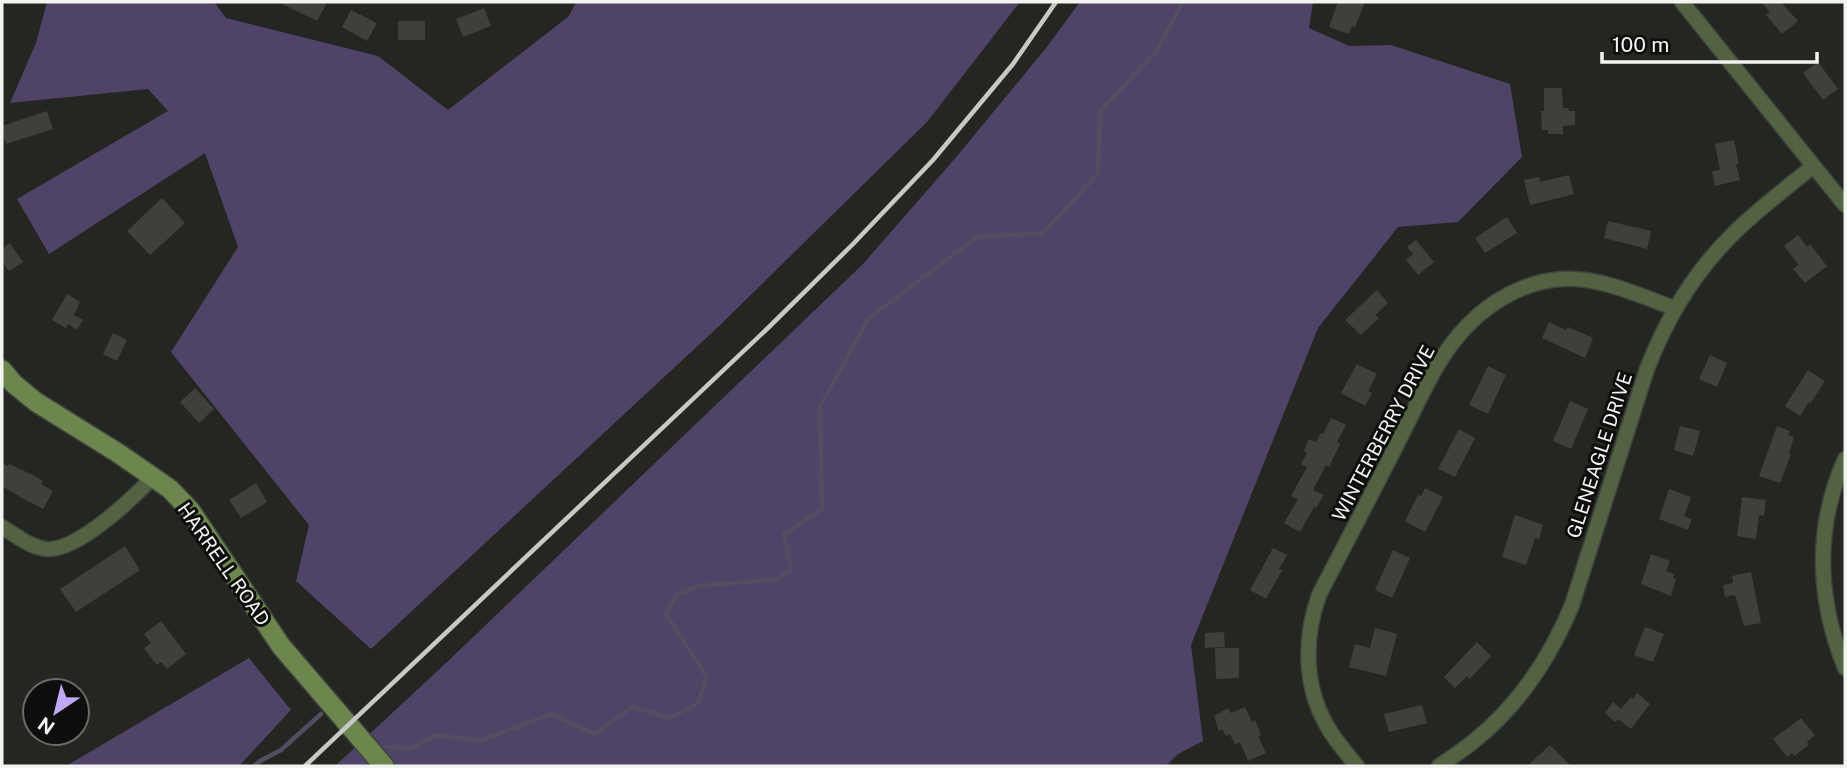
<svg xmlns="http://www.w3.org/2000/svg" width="1847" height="768" font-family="'Public Sans',sans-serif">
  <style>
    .green { fill: #4f4367 }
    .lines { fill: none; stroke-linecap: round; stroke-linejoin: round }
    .stream { stroke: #544c61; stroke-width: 4.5 }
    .building { fill: #3e403c }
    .street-casing { stroke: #41433f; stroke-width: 17 }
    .secondary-casing { stroke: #41433f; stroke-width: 22 }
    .street { stroke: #536341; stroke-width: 14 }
    .secondary { stroke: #6c864e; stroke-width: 19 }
    .rail { stroke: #c7c9c6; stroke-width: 4.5 }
    .labels { text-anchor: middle; stroke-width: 6; stroke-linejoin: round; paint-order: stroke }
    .street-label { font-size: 19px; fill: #f2f4f1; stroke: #0e0f0d }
  </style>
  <rect width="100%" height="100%" fill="#242622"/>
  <!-- green -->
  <g class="green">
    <path d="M 47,2 L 214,2 L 226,18 L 378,56 L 448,110 L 569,16 L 576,2 L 1020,2 L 927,122 L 717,328 L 371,649 L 296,581 L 309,525 L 171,352 L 238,247 L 205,153 L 49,254 L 17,199 L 168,111 L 148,89 L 10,103 L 36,43 Z"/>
    <path d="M 1080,2 L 1313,2 L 1309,28 L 1349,46 L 1391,45 L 1510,84 L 1522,157 L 1458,222 L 1398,227 L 1318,328 L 1191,645 L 1203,741 L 1178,754 L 1166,766 L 335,766 L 445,664 L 863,264 L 958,155 L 1046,48 Z"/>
    <path d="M 249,658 L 291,710 L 239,766 L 66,766 Z"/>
  </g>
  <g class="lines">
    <!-- stream -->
    <g class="stream">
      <path d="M 386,747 L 412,748 L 436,735 L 480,741 L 551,714 L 595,734 L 632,707 L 670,718 L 698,703 L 707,677 L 666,614 L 677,594 L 699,586 L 778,579 L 791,569 L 784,534 L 822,509 L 820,407 L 868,319 L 977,237 L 1043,233 L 1098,174 L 1100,111 L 1156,52 L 1183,2"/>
      <path d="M 254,766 L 260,761 L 281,750 L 321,714"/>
    </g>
  </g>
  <!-- building -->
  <g class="building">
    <path d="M 278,2 L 327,2 L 317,21 Z"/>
    <path d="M 1338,2 L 1365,2 L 1355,27 L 1352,26 L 1349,34 L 1329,27 Z"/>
    <path d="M 1761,2 L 1781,2 L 1798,21 L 1782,34 L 1766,15 L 1770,12 Z"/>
    <path d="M 484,8 L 491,26 L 463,37 L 456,19 Z"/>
    <path d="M 351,10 L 377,23 L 367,41 L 342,27 Z"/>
    <rect x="398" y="21" width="27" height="19"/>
    <path d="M 1818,62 L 1838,89 L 1823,100 L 1803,73 Z"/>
    <path d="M 1544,88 L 1562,88 L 1563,108 L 1568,108 L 1569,111 L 1575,111 L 1575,125 L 1563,126 L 1563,134 L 1548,134 L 1548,130 L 1542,130 L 1541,111 L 1544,111 Z"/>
    <path d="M 47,111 L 53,129 L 6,144 L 2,133 L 2,126 Z"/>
    <path d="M 1734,140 L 1739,164 L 1736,164 L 1740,180 L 1715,186 L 1712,171 L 1720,170 L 1715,144 Z"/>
    <path d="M 1569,175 L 1574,194 L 1530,205 L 1524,180 L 1539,177 L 1540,182 Z"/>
    <path d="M 162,198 L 185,223 L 150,255 L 127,231 Z"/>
    <path d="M 1507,217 L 1517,233 L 1485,253 L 1475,238 Z"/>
    <path d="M 1608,221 L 1651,231 L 1647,249 L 1604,238 Z"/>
    <path d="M 1798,235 L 1807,247 L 1810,244 L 1827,266 L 1805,283 L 1793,269 L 1799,265 L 1784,246 Z"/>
    <path d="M 1416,240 L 1434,262 L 1418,275 L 1406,260 L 1413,254 L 1407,247 Z"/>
    <path d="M 10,243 L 23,262 L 9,271 L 2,262 L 2,249 Z"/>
    <path d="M 1377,290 L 1388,303 L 1375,315 L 1379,318 L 1361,335 L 1345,320 Z"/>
    <path d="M 67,294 L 80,302 L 74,315 L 83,320 L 77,330 L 68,324 L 66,328 L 52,320 Z"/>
    <path d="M 1549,322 L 1566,330 L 1568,327 L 1593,338 L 1585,358 L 1542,338 Z"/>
    <path d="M 113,333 L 127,340 L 117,361 L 103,354 Z"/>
    <path d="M 1710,355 L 1727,363 L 1717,387 L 1699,379 Z"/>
    <path d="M 1357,364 L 1377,374 L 1368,391 L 1372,393 L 1365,406 L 1341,393 Z"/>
    <path d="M 1488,366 L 1506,375 L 1488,414 L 1469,405 Z"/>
    <path d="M 1808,370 L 1825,381 L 1810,404 L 1808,403 L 1800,416 L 1785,406 Z"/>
    <path d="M 195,388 L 214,409 L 199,423 L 180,402 Z"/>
    <path d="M 1570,401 L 1588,409 L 1571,449 L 1553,441 Z"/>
    <path d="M 1331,418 L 1346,425 L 1337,442 L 1340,444 L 1329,467 L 1326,465 L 1313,490 L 1324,495 L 1316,508 L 1314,507 L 1300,532 L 1284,523 L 1298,499 L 1291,496 L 1307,467 L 1301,464 L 1307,453 L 1304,451 L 1309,439 L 1316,442 L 1321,433 L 1323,434 Z"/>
    <path d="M 1680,426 L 1700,431 L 1693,456 L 1674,450 Z"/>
    <path d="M 1777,426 L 1790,431 L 1788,435 L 1794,437 L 1789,454 L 1791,454 L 1780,483 L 1759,476 Z"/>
    <path d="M 1459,429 L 1475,438 L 1455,477 L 1438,469 Z"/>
    <path d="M 2,463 L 8,466 L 9,464 L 33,475 L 43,481 L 41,484 L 53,491 L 43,509 L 30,502 L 29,502 L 2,486 Z"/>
    <path d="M 256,483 L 267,502 L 241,518 L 229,500 Z"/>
    <path d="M 1425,488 L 1443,497 L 1425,532 L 1405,521 L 1418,495 L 1421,496 Z"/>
    <path d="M 1669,489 L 1691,497 L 1684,516 L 1692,519 L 1688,530 L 1659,519 Z"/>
    <path d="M 1742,497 L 1766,500 L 1764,516 L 1759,515 L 1756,539 L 1737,536 Z"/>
    <path d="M 1515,515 L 1543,525 L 1539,539 L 1535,538 L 1526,565 L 1502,557 Z"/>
    <path d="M 125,546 L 140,570 L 76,612 L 60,589 Z"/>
    <path d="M 1273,548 L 1287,555 L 1279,569 L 1282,570 L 1266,599 L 1250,590 Z"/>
    <path d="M 1393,550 L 1410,558 L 1392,598 L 1375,590 Z"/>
    <path d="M 1651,554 L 1670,561 L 1666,571 L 1674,574 L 1673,578 L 1676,579 L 1671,596 L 1641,584 Z"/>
    <path d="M 1751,572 L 1761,623 L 1744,626 L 1735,595 L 1725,597 L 1723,585 L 1733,583 L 1732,576 Z"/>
    <path d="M 161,621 L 186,654 L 167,669 L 161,662 L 157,665 L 144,648 L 151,643 L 144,634 Z"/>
    <path d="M 1645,627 L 1664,634 L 1653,662 L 1634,655 Z"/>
    <path d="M 1375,628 L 1397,634 L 1386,676 L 1349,667 L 1355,644 L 1370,648 Z"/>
    <path d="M 1224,632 L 1225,647 L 1205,648 L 1205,633 Z"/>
    <path d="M 1477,642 L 1491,656 L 1470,679 L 1467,676 L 1455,688 L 1444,677 Z"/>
    <path d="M 1215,648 L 1239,648 L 1239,678 L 1216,679 Z"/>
    <path d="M 1637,693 L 1650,704 L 1631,729 L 1618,719 L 1615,722 L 1605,713 L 1613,702 L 1621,709 L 1631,697 L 1633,699 Z"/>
    <path d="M 1422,705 L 1427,723 L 1389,732 L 1384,714 Z"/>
    <path d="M 1245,707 L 1252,722 L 1255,720 L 1261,735 L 1258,736 L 1266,753 L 1248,761 L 1240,742 L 1235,745 L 1230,734 L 1226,736 L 1222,729 L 1219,731 L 1214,716 L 1228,708 L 1231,713 Z"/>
    <path d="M 1801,718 L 1815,735 L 1807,742 L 1809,745 L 1794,756 L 1792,753 L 1787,757 L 1773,739 Z"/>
    <path d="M 1550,745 L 1571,766 L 1527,766 Z"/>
  </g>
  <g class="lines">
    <!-- street casing -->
    <g class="street-casing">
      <g id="street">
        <path d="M 1682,2 L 1845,205"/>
        <path d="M 1845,459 C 1814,529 1817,598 1845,668"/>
        <path d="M 2,527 C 15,535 30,547 46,549 C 77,552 133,498 154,476"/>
        <path d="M 1357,766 C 1348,755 1338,744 1330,731 C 1304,690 1303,640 1319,595 C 1347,541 1375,488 1402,434 C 1421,397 1438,355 1468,325 C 1492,300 1527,281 1562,279 C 1601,277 1638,295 1674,308"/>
        <path d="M 1439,766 C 1451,758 1463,750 1474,741 C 1519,705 1550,658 1572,605 L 1647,369 C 1667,317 1694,272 1734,233 C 1758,209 1787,188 1813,166"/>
      </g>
    </g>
    <!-- secondary casing -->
    <g class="secondary-casing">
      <path id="secondary" d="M 2,370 L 14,384 L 36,402 L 118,453 L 170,489 L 190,510 L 281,646 L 384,766"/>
    </g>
    <!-- street -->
    <use href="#street" class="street"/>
    <!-- secondary -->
    <use href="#secondary" class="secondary"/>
    <!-- rail -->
    <path class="rail" d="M 305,766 L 769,327 L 853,244 L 933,160 L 1013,64 L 1056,2"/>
  </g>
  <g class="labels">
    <!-- street labels -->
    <g class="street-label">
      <text transform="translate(1383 433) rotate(-62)" y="7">WINTERBERRY DRIVE</text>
      <text transform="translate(1599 455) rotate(-72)" y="7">GLENEAGLE DRIVE</text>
      <text transform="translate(224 564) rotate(55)" y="7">HARRELL ROAD</text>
    </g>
  </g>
  <!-- border -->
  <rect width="1847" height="768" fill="none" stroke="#f2f4f1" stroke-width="7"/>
  <!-- north arrow -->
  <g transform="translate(56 712) rotate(215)"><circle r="33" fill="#0e0f0d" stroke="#696b68" stroke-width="2"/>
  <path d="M0-5L12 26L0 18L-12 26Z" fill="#c1a8f3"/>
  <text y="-10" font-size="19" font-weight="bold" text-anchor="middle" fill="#f2f4f1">N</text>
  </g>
  <!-- scale -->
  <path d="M1602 52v10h215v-10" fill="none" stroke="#f2f4f1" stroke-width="3.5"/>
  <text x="1612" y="52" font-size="21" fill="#f2f4f1" stroke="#0e0f0d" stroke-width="5" paint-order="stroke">100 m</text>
</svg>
